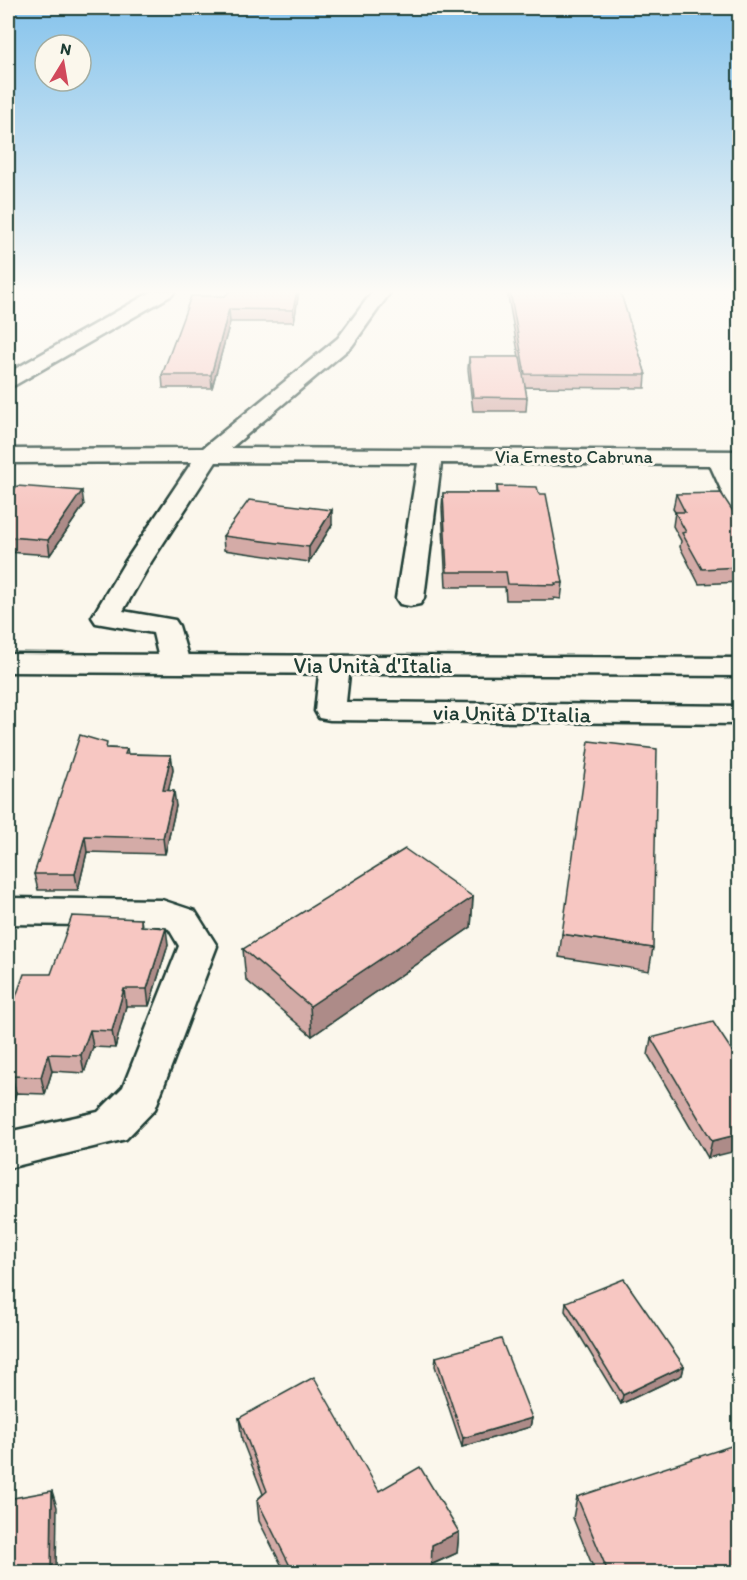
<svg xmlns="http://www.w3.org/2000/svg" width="747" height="1580" font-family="Itim,sans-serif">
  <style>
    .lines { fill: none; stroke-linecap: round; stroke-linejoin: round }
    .minor-casing { stroke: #1f3d34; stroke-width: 5 }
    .tertiary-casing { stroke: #1f3d34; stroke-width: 5 }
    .minor { fill: #fbf7ec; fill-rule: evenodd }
    .tertiary { fill: #fbf7ec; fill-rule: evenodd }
    .wall { fill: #d4aba7; stroke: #1f3d34; stroke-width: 1.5 }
    .shaded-wall { fill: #ad8b88; stroke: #1f3d34; stroke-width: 1.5 }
    .building { fill: #f7c7c2; stroke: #1f3d34; stroke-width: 1.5 }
    .labels { text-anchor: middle; stroke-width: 6; stroke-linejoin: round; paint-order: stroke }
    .far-street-label { font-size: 18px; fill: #1f3d34; stroke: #fbf7ec }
    .street-label { font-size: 22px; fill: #1f3d34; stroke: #fbf7ec }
  </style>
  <rect width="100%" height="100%" fill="#fbf7ec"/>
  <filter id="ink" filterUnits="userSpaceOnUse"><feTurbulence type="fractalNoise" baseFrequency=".0167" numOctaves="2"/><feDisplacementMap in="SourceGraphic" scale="12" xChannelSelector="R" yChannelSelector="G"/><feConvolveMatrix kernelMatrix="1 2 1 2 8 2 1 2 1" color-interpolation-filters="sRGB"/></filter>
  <g filter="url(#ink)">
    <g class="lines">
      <!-- minor casing -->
      <g class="minor-casing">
        <g id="minor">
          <path d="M 153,291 L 175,291 L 172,295 L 15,385 L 8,387 L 8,373 Z"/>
          <path d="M 373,291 L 391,291 L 352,346 L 231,448 L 740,451 L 740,465 L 734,465 L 740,477 L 740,512 L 731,510 L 728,505 L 710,465 L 441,463 L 424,598 L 420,604 L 410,606 L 400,604 L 396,598 L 418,463 L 216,462 L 151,562 L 123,611 L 175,620 L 179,626 L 190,663 L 185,669 L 175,672 L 165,669 L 160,663 L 153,633 L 96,623 L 92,617 L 125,562 L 192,462 L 8,463 L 8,449 L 203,448 L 338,338 Z"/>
          <path d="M 335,656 L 345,659 L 350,665 L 346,702 L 740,706 L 740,724 L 330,720 L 319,718 L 315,711 L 320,665 L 325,659 Z"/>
          <path d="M 8,898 L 162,900 L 195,911 L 217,946 L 155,1109 L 126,1139 L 8,1168 L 8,1132 L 98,1112 L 123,1087 L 179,946 L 169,929 L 159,926 L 8,924 Z"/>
        </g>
      </g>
      <!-- tertiary casing -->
      <g class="tertiary-casing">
        <path id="tertiary" d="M 8,654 L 740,658 L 740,676 L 8,672 Z"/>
      </g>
      <!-- minor -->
      <use href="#minor" class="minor"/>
      <!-- tertiary -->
      <use href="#tertiary" class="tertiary"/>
    </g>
    <!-- wall -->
    <g class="wall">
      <path d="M 230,291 L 299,291 L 294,322 L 230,322 L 212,388 L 163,388 L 162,375 Z"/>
      <path d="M 507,291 L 620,291 L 646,375 L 645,388 L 525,387 L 527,398 L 526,411 L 473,411 L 468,369 L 469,357 L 519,357 Z"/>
      <path d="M 497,486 L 539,494 L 563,583 L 561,599 L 554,598 L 554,600 L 506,600 L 505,587 L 446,587 L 442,507 L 443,493 L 497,493 Z"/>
      <path d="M 8,494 L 84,505 L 50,555 L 8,552 Z"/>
      <path d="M 676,494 L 740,522 L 740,582 L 699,584 L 680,547 L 681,541 L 673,526 L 675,512 L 673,509 Z"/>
      <path d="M 332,525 L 309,562 L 224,550 L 223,536 Z"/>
      <path d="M 108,748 L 127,749 L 128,754 L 171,755 L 173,770 L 168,791 L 176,806 L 165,854 L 87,852 L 78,890 L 38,890 L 34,874 Z"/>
      <path d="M 473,897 L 471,927 L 312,1036 L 246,980 L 243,949 Z"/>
      <path d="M 141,919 L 142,926 L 168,945 L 149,1006 L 126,1006 L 115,1048 L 93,1047 L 84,1073 L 52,1071 L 45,1094 L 16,1093 L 8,1116 L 8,1019 L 51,974 Z"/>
      <path d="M 562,934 L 653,948 L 649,971 L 559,957 Z"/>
      <path d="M 651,1038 L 740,1063 L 708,1158 L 648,1055 Z"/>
      <path d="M 566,1302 L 684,1366 L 682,1375 L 621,1404 L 565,1311 Z"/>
      <path d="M 436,1357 L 532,1418 L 530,1427 L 462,1447 L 435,1366 Z"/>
      <path d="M 239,1418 L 459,1532 L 457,1553 L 431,1565 L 431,1572 L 285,1572 L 259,1521 L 257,1500 L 263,1494 L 242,1440 Z"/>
      <path d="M 577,1497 L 740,1572 L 595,1572 L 573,1518 Z"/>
    </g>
    <!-- shaded-wall -->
    <g class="shaded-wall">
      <path d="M 297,291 L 299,291 L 294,322 L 293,310 Z"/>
      <path d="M 229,309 L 230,322 L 212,388 L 211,375 Z"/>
      <path d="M 82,491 L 84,505 L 50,555 L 48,540 Z"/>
      <path d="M 332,510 L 332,525 L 309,562 L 309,547 Z"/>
      <path d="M 171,755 L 173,770 L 165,806 L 163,790 Z"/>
      <path d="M 174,791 L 176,806 L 165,854 L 163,838 Z"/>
      <path d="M 85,836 L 87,852 L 78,890 L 75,874 Z"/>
      <path d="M 473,897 L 471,927 L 312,1036 L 310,1006 Z"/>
      <path d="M 166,928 L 168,945 L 149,1006 L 147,989 Z"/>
      <path d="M 124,989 L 126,1006 L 115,1048 L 112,1031 Z"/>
      <path d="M 90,1030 L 93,1047 L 84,1073 L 81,1055 Z"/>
      <path d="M 48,1054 L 52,1071 L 45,1094 L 41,1077 Z"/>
      <path d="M 12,1076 L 16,1093 L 8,1116 L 8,1087 Z"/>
      <path d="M 740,1134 L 740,1150 L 708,1158 L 712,1141 Z"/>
      <path d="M 684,1366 L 682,1375 L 621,1404 L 623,1395 Z"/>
      <path d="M 532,1418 L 530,1427 L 462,1447 L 463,1438 Z"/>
      <path d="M 52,1491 L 57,1507 L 56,1572 L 51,1572 Z"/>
      <path d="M 459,1532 L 457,1553 L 430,1565 L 432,1545 Z"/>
    </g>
    <!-- building -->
    <g class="building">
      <path d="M 230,291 L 297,291 L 293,310 L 229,309 L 211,375 L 162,375 L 191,296 L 225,296 Z"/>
      <path d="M 510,291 L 620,291 L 646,375 L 525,374 Z"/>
      <path d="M 469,357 L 520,357 L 527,398 L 473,397 Z"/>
      <path d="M 17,486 L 82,491 L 48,540 L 8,537 L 8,494 L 10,494 Z"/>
      <path d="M 497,486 L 537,487 L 539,494 L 546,494 L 563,583 L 555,583 L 556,585 L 508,584 L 506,572 L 447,572 L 443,493 L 498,493 Z"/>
      <path d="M 721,493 L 740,522 L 740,567 L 702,569 L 682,533 L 686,532 L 675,512 L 685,512 L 676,494 Z"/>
      <path d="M 249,500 L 332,510 L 309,547 L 223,536 Z"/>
      <path d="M 80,735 L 107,743 L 106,748 L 127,749 L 125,754 L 171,755 L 163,790 L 174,791 L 163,838 L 85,836 L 75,874 L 34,874 Z"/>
      <path d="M 589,741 L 657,749 L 653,948 L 562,934 Z"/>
      <path d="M 405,849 L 473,897 L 310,1006 L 243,949 Z"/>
      <path d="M 72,916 L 141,919 L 141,926 L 166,928 L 147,989 L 124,989 L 112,1031 L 90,1030 L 81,1055 L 48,1054 L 41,1077 L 12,1076 L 8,1087 L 8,1019 L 24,974 L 51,974 Z"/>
      <path d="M 713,1022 L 740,1063 L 740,1134 L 712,1141 L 651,1038 Z"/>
      <path d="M 624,1279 L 684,1366 L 623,1395 L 566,1302 Z"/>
      <path d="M 501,1339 L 532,1418 L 463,1438 L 436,1357 Z"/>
      <path d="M 314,1377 L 379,1491 L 420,1467 L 459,1532 L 432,1545 L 431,1572 L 293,1572 L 257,1500 L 267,1491 L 239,1418 Z"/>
      <path d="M 740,1443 L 740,1572 L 608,1572 L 577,1497 Z"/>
      <path d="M 52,1491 L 51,1572 L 8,1572 L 8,1499 Z"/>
    </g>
  </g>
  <!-- sky -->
  <linearGradient id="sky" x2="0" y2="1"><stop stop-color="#85c3ec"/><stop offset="0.57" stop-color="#fdfbf6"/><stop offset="1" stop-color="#fdfbf6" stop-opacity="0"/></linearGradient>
  <rect width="747" height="512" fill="url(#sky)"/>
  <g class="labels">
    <!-- far-street labels -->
    <g class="far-street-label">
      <text x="574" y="463">Via Ernesto Cabruna</text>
    </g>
    <!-- street labels -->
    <g class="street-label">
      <text x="373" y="673">Via Unità d'Italia</text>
      <text transform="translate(512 713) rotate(1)" y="8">via Unità D'Italia</text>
    </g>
  </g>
  <!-- margin -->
  <rect width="747" height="1580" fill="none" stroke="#fbf7ec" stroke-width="30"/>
  <rect x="15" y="15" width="717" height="1550" fill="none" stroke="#1f3d34" stroke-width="2" filter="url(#ink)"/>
  <!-- north arrow -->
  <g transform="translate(63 63) rotate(11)"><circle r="28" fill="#fbf7ec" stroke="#a3ada2" stroke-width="1.5"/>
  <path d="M0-4.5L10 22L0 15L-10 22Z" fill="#d1495b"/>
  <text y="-9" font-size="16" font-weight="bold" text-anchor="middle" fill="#1f3d34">N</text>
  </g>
</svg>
